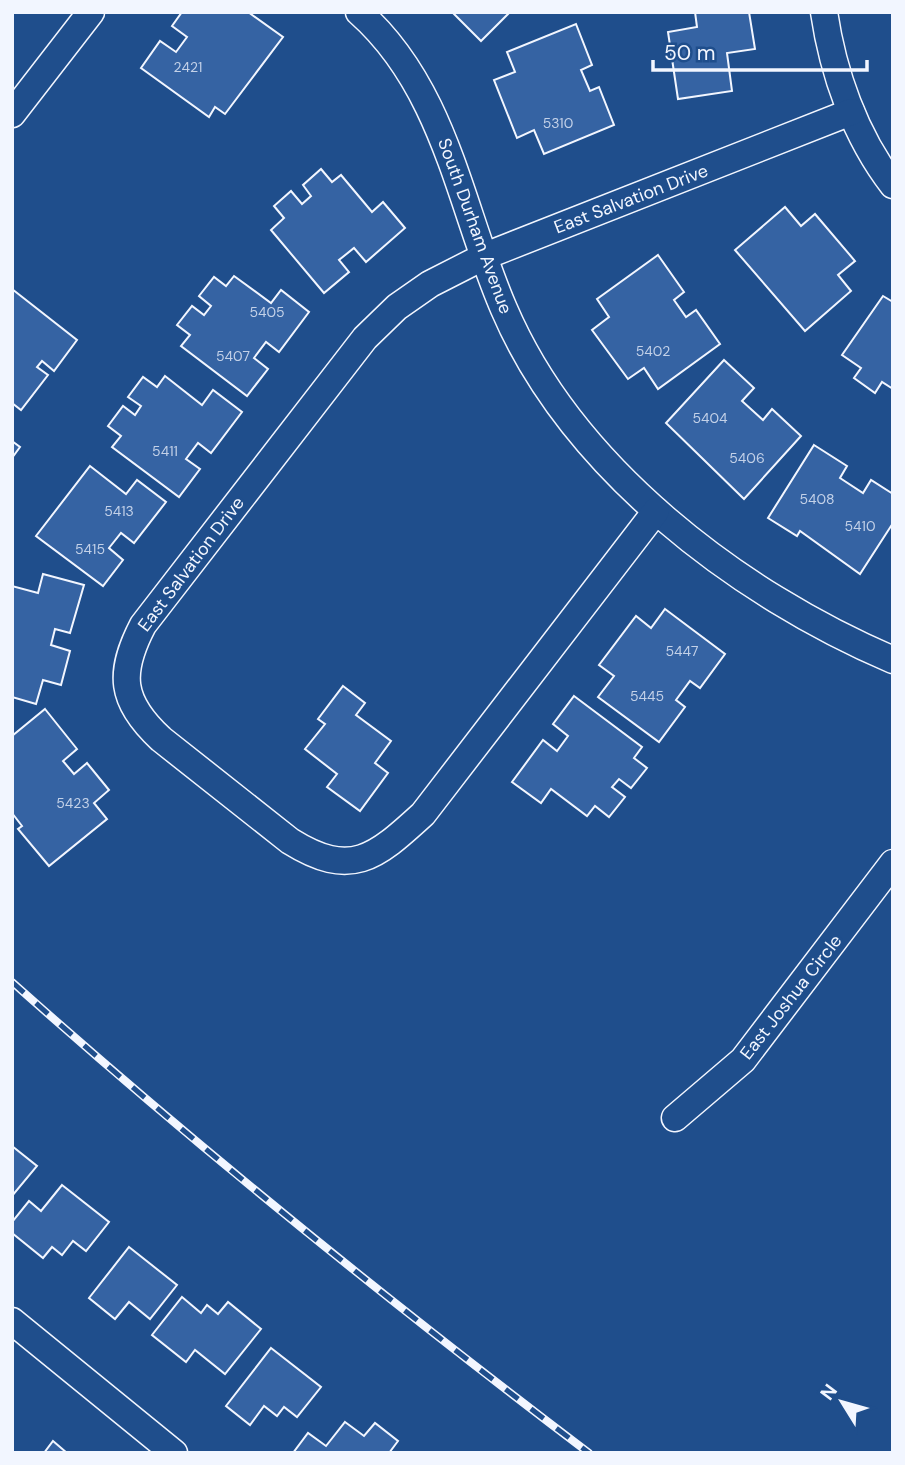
<svg xmlns="http://www.w3.org/2000/svg" width="905" height="1465" font-family="'DM Sans',sans-serif">
  <style>
    .building { fill: #3563a3; stroke: #f2f6ff; stroke-width: 2 }
    .lines { fill: none; stroke-linecap: round; stroke-linejoin: round }
    .street-casing { stroke: #f2f6ff; stroke-width: 29 }
    .street { stroke: #1f4e8c; stroke-width: 26 }
    .rail-casing { stroke: #f2f6ff; stroke-width: 8 }
    .rail { stroke: #1f4e8c; stroke-width: 5; stroke-dasharray: 16; stroke-linecap: butt }
    .labels { text-anchor: middle; stroke-width: 5; stroke-linejoin: round; paint-order: stroke }
    .number-label { font-size: 14px; fill: #c3d1e8 }
    .street-label { font-size: 18px; fill: #f2f6ff; stroke: #1f4e8c }
  </style>
  <rect width="100%" height="100%" fill="#1f4e8c"/>
  <!-- building -->
  <g class="building">
    <path d="M 182,12 L 248,12 L 283,37 L 225,114 L 215,107 L 209,117 L 141,68 L 160,41 L 176,52 L 187,37 L 172,26 Z"/>
    <path d="M 452,12 L 510,12 L 481,41 Z"/>
    <path d="M 695,12 L 749,12 L 755,49 L 727,53 L 732,91 L 678,99 L 668,32 L 697,27 Z"/>
    <path d="M 576,24 L 592,65 L 581,70 L 590,91 L 599,87 L 614,125 L 544,154 L 534,130 L 517,138 L 494,80 L 515,72 L 507,52 Z"/>
    <path d="M 321,169 L 332,182 L 341,175 L 372,212 L 383,202 L 405,228 L 366,262 L 354,248 L 339,260 L 349,272 L 324,293 L 271,230 L 284,218 L 274,206 L 291,191 L 302,204 L 311,196 L 303,185 Z"/>
    <path d="M 785,207 L 801,226 L 815,214 L 855,261 L 838,275 L 851,291 L 805,331 L 735,250 Z"/>
    <path d="M 658,255 L 684,292 L 674,300 L 686,317 L 696,310 L 720,344 L 658,389 L 644,368 L 628,379 L 592,330 L 609,317 L 597,299 Z"/>
    <path d="M 234,276 L 271,303 L 281,290 L 309,312 L 279,352 L 266,342 L 254,358 L 268,369 L 247,396 L 181,346 L 190,335 L 177,325 L 192,306 L 204,315 L 211,306 L 199,296 L 214,277 L 226,286 Z"/>
    <path d="M 12,289 L 77,340 L 54,371 L 42,361 L 37,367 L 48,375 L 21,410 L 12,403 Z"/>
    <path d="M 883,296 L 893,302 L 893,389 L 882,382 L 875,393 L 854,378 L 861,368 L 842,355 Z"/>
    <path d="M 724,360 L 754,388 L 742,401 L 763,420 L 772,409 L 801,436 L 744,499 L 666,423 Z"/>
    <path d="M 165,376 L 202,405 L 213,390 L 242,412 L 211,453 L 198,443 L 186,459 L 200,469 L 179,497 L 112,447 L 121,436 L 108,426 L 123,406 L 135,415 L 141,406 L 128,397 L 143,377 L 157,387 Z"/>
    <path d="M 12,441 L 20,447 L 12,458 Z"/>
    <path d="M 814,445 L 847,466 L 840,478 L 863,493 L 871,480 L 893,494 L 893,523 L 860,574 L 800,531 L 797,536 L 768,518 Z"/>
    <path d="M 90,466 L 126,494 L 137,480 L 166,502 L 134,543 L 121,533 L 109,548 L 123,560 L 103,586 L 36,536 Z"/>
    <path d="M 43,574 L 84,585 L 70,633 L 55,629 L 51,645 L 70,651 L 61,685 L 43,680 L 36,704 L 12,697 L 12,586 L 38,593 Z"/>
    <path d="M 665,609 L 725,654 L 700,688 L 690,681 L 676,700 L 685,707 L 659,742 L 598,697 L 614,676 L 599,665 L 636,616 L 651,628 Z"/>
    <path d="M 343,686 L 365,703 L 356,715 L 391,741 L 375,763 L 388,773 L 360,811 L 327,787 L 337,774 L 305,749 L 325,724 L 318,719 Z"/>
    <path d="M 574,696 L 642,747 L 634,758 L 647,768 L 631,788 L 619,779 L 612,787 L 625,797 L 609,817 L 595,806 L 587,816 L 551,789 L 541,803 L 512,782 L 543,740 L 557,751 L 568,736 L 553,724 Z"/>
    <path d="M 45,709 L 77,749 L 63,761 L 74,774 L 87,763 L 109,790 L 94,803 L 107,819 L 49,866 L 18,829 L 22,826 L 12,813 L 12,736 Z"/>
    <path d="M 12,1146 L 37,1166 L 12,1196 Z"/>
    <path d="M 62,1185 L 109,1222 L 86,1251 L 73,1241 L 62,1255 L 52,1247 L 43,1258 L 12,1233 L 12,1222 L 29,1201 L 41,1211 Z"/>
    <path d="M 129,1247 L 177,1285 L 150,1319 L 129,1302 L 115,1319 L 89,1298 Z"/>
    <path d="M 182,1297 L 201,1313 L 207,1305 L 218,1314 L 228,1302 L 261,1329 L 225,1374 L 195,1350 L 186,1362 L 152,1335 Z"/>
    <path d="M 271,1348 L 321,1387 L 297,1417 L 284,1407 L 277,1416 L 264,1406 L 250,1425 L 226,1406 Z"/>
    <path d="M 345,1422 L 364,1436 L 375,1423 L 398,1441 L 389,1453 L 293,1453 L 308,1433 L 326,1446 Z"/>
    <path d="M 53,1441 L 67,1453 L 44,1453 Z"/>
  </g>
  <g class="lines">
    <!-- street casing -->
    <g class="street-casing">
      <g id="street">
        <path d="M 359,12 C 446,89 460,208 504,309 C 572,468 738,594 893,660"/>
        <path d="M 824,12 C 833,73 855,136 893,185"/>
        <path d="M 12,114 L 91,12"/>
        <path d="M 656,511 L 423,814 C 375,858 351,879 290,841 L 161,739 C 120,701 118,673 143,625 L 365,338 L 397,307 L 430,284 L 485,256 L 851,112"/>
        <path d="M 675,1118 L 743,1060 L 893,863"/>
        <path d="M 12,1321 L 174,1453"/>
      </g>
    </g>
    <!-- street -->
    <use href="#street" class="street"/>
    <!-- rail casing -->
    <g class="rail-casing">
      <path id="rail" d="M 12,982 C 197,1147 391,1303 589,1453"/>
    </g>
    <!-- rail -->
    <use href="#rail" class="rail"/>
  </g>
  <g class="labels">
    <!-- number labels -->
    <g class="number-label">
      <text x="188" y="72">2421</text>
      <text x="558" y="128">5310</text>
      <text x="267" y="317">5405</text>
      <text x="653" y="356">5402</text>
      <text x="233" y="361">5407</text>
      <text x="710" y="423">5404</text>
      <text x="165" y="456">5411</text>
      <text x="747" y="463">5406</text>
      <text x="817" y="504">5408</text>
      <text x="119" y="516">5413</text>
      <text x="860" y="531">5410</text>
      <text x="90" y="554">5415</text>
      <text x="682" y="656">5447</text>
      <text x="647" y="701">5445</text>
      <text x="73" y="808">5423</text>
    </g>
    <!-- street labels -->
    <g class="street-label">
      <text transform="translate(631 199) rotate(-21)" y="6">East Salvation Drive</text>
      <text transform="translate(475 226) rotate(70)" y="6">South Durham Avenue</text>
      <text transform="translate(191 564) rotate(-53)" y="6">East Salvation Drive</text>
      <text transform="translate(791 997) rotate(-52)" y="6">East Joshua Circle</text>
    </g>
  </g>
  <!-- border -->
  <rect width="905" height="1465" fill="none" stroke="#f2f6ff" stroke-width="28"/>
  <!-- north arrow -->
  <g transform="translate(842 1402) rotate(307)" stroke="#1f4e8c" stroke-width="5" paint-order="stroke">
  <path d="M0-5L12 26L0 18L-12 26Z" fill="#f2f6ff"/>
  <text y="-10" font-size="19" font-weight="bold" text-anchor="middle" fill="#f2f6ff">N</text>
  </g>
  <!-- scale -->
  <path d="M653 60v10h214v-10" fill="none" stroke="#f2f6ff" stroke-width="3.5"/>
  <text x="664" y="60" font-size="21" fill="#f2f6ff" stroke="#1f4e8c" stroke-width="5" paint-order="stroke">50 m</text>
</svg>
